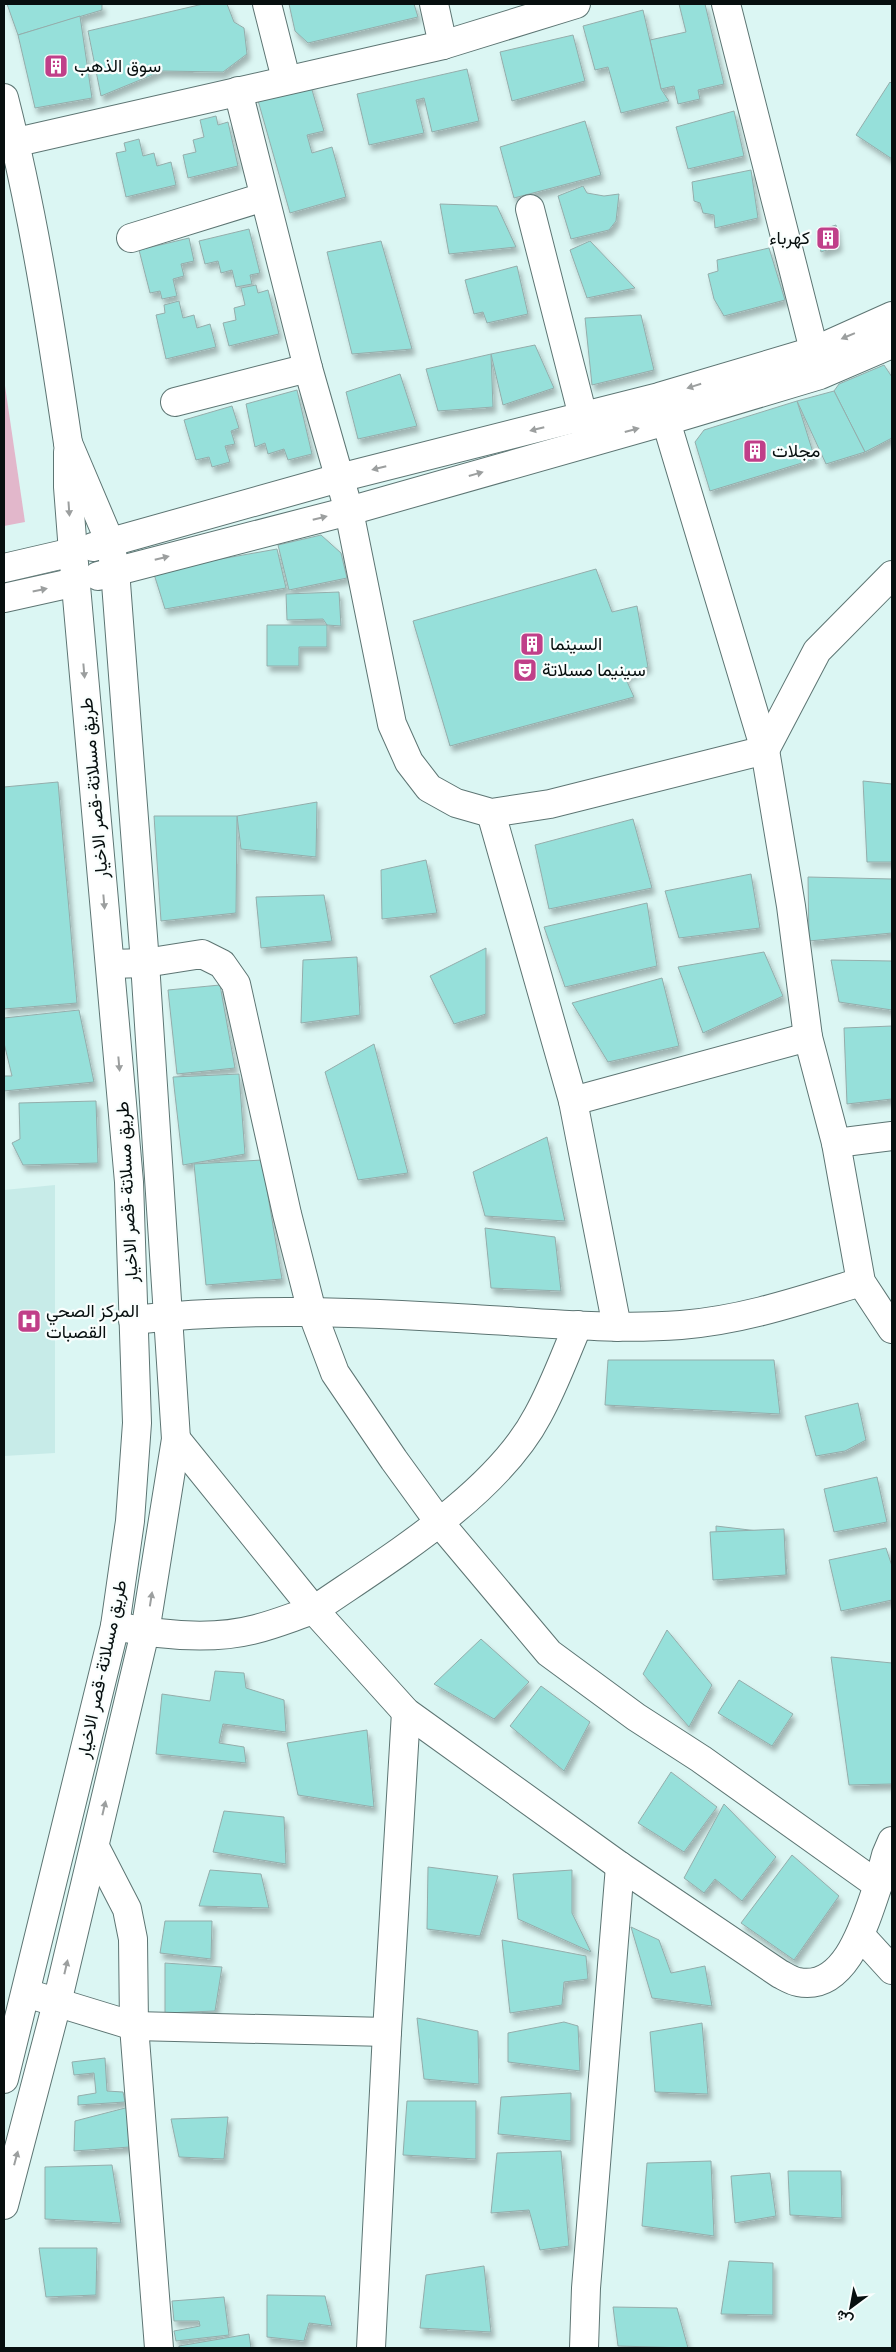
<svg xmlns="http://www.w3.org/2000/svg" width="896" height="2352" font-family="'Public Sans',Vazirmatn,sans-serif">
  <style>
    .built { fill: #c7ebe8 }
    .green { fill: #e2b7cb }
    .building { fill: #96e0da; stroke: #94adab; filter: url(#shadow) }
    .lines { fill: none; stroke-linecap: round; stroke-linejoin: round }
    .minor-casing { stroke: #5d7573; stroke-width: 30 }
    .major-casing { stroke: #5d7573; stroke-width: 30 }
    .highway-casing { stroke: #5d7573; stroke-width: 30 }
    .minor { stroke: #fff; stroke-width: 28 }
    .major { stroke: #fff; stroke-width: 28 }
    .highway { stroke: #fff; stroke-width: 28 }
    .oneway { fill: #9c9f9f }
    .labels { text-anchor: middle; stroke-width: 4.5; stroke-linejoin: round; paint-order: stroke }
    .poi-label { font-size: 18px; fill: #070f0f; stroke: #f9fefd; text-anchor: start }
    .street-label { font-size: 18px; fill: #070f0f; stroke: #f9fefd }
  </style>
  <defs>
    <filter id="shadow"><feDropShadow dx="3" dy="5.5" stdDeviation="2.5" flood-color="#0004"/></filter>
  </defs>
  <rect width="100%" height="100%" fill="#dbf6f3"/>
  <!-- built -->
  <path class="built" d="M 55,1185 L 55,1453 L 4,1456 L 4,1190 Z"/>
  <!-- green -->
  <path class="green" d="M 4,379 L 25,522 L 4,526 Z"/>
  <!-- building -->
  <g class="building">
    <path d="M 7,4 L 102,4 L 102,10 L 18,35 Z"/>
    <path d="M 203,4 L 227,4 L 234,22 L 244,28 L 247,54 L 223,72 L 162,71 L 101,96 L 88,31 Z"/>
    <path d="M 289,4 L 414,4 L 418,17 L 308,43 L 295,31 Z"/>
    <path d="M 679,4 L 705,4 L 724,84 L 698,90 L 700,99 L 678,104 L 674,86 L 661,89 L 650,40 L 686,32 Z"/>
    <path d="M 643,10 L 661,89 L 669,101 L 621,113 L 608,67 L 595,70 L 583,26 Z"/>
    <path d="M 80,16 L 92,98 L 35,108 L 18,35 Z"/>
    <path d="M 573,35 L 585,81 L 512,101 L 500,52 Z"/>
    <path d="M 467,69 L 479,121 L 432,132 L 424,98 L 416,100 L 424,133 L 369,145 L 357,94 Z"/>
    <path d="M 890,82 L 892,84 L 892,159 L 856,135 Z"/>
    <path d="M 310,83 L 324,131 L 307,135 L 312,153 L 332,147 L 346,197 L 290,213 L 257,97 Z"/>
    <path d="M 734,111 L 744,156 L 688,169 L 676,127 Z"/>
    <path d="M 216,116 L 218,125 L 228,122 L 238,166 L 188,178 L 183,155 L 196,152 L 193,140 L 204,137 L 200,120 Z"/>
    <path d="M 585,121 L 601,175 L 514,198 L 500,147 Z"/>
    <path d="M 139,139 L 143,156 L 154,153 L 157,166 L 171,162 L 176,185 L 126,197 L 116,153 L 126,151 L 124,143 Z"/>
    <path d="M 751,170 L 758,218 L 715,228 L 714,215 L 703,213 L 700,203 L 694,201 L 692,182 Z"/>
    <path d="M 583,186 L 587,193 L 604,196 L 619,194 L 616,221 L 609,230 L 571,239 L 558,196 Z"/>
    <path d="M 440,204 L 497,206 L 516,247 L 449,254 Z"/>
    <path d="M 836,225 L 839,246 L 821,252 L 817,231 Z"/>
    <path d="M 249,229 L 260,273 L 250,275 L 252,284 L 236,287 L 232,270 L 221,273 L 218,261 L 205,264 L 199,241 Z"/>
    <path d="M 189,238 L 194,261 L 181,264 L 184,276 L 173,279 L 177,296 L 162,299 L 160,291 L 150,293 L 139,250 Z"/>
    <path d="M 381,241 L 412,349 L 352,354 L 327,252 Z"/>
    <path d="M 590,241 L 635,288 L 587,298 L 570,250 Z"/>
    <path d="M 769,248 L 785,300 L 724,316 L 714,299 L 708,274 L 718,271 L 717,260 Z"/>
    <path d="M 517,266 L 528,314 L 487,323 L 483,312 L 474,314 L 465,280 Z"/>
    <path d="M 256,285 L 258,293 L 268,290 L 279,334 L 229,346 L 223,323 L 236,320 L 234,308 L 245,305 L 241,288 Z"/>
    <path d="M 179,301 L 183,318 L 194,315 L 197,328 L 210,324 L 216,347 L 166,359 L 156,315 L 165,313 L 164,305 Z"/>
    <path d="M 641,315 L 654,370 L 592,385 L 585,318 Z"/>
    <path d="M 535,345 L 554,388 L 503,405 L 491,354 Z"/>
    <path d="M 491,354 L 493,407 L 438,411 L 426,369 Z"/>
    <path d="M 884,365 L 892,377 L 892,438 L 865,452 L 834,391 L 839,384 Z"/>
    <path d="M 400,374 L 417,426 L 358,439 L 346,392 Z"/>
    <path d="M 297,390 L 312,454 L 288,460 L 284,449 L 268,454 L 265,443 L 255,447 L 246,404 Z"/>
    <path d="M 834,391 L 865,452 L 826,464 L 797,401 Z"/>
    <path d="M 797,401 L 815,459 L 710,491 L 695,442 L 704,430 Z"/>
    <path d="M 232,406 L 239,428 L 231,431 L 235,444 L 225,446 L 230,462 L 212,467 L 209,457 L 196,460 L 184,420 Z"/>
    <path d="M 321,535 L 341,553 L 347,578 L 289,590 L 278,545 Z"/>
    <path d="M 277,549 L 286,588 L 165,609 L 153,571 Z"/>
    <path d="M 596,569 L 612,612 L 637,606 L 648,667 L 625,677 L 634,697 L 450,746 L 413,621 Z"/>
    <path d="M 339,592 L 341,626 L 327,625 L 323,619 L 287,620 L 286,594 Z"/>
    <path d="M 267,625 L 327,625 L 327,647 L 299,647 L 299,666 L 267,666 Z"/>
    <path d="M 863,781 L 892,784 L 892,862 L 867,862 Z"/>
    <path d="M 58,782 L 77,1003 L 4,1009 L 4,787 Z"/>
    <path d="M 317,802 L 316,857 L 241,849 L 237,816 Z"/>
    <path d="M 154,816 L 237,816 L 236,913 L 161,921 Z"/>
    <path d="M 633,819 L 652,888 L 549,909 L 535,845 Z"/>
    <path d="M 426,860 L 437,913 L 382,919 L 381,870 Z"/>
    <path d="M 751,874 L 760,928 L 679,938 L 665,891 Z"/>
    <path d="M 808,877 L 892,879 L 892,933 L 809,941 Z"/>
    <path d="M 324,895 L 332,941 L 261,948 L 256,897 Z"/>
    <path d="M 647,903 L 657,966 L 565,987 L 544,927 Z"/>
    <path d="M 486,948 L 486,1014 L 454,1024 L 430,976 Z"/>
    <path d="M 764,952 L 783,996 L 703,1033 L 678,967 Z"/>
    <path d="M 357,957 L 360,1015 L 301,1023 L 303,960 Z"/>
    <path d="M 831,960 L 892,961 L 892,1010 L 839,1002 Z"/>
    <path d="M 662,978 L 679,1046 L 608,1062 L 572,1003 Z"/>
    <path d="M 220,985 L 235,1068 L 177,1074 L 168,990 Z"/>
    <path d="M 79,1010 L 94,1082 L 4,1091 L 4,1076 L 12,1076 L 4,1043 L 4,1018 Z"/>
    <path d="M 892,1026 L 892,1099 L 847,1104 L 844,1028 Z"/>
    <path d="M 374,1044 L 408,1173 L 358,1180 L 325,1072 Z"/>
    <path d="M 239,1074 L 245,1154 L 183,1165 L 173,1077 Z"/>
    <path d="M 96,1101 L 98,1163 L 23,1165 L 12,1143 L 20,1139 L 19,1103 Z"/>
    <path d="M 547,1137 L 565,1221 L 485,1216 L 473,1172 Z"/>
    <path d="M 262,1160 L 282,1279 L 206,1285 L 194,1164 Z"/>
    <path d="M 485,1228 L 555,1237 L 561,1291 L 491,1288 Z"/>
    <path d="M 608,1360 L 774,1360 L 780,1414 L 605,1405 Z"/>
    <path d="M 858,1403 L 866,1440 L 845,1451 L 816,1456 L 805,1416 Z"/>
    <path d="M 877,1477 L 887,1522 L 834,1532 L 824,1489 Z"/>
    <path d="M 716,1526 L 783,1534 L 787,1574 L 717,1580 Z"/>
    <path d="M 784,1529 L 786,1575 L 713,1580 L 710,1532 Z"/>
    <path d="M 886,1548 L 892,1566 L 892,1600 L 841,1611 L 829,1560 Z"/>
    <path d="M 667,1630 L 712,1685 L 689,1727 L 643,1674 Z"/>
    <path d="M 481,1639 L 529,1682 L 494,1719 L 434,1684 Z"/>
    <path d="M 831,1657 L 892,1663 L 892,1784 L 849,1785 Z"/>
    <path d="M 215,1671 L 244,1673 L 246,1688 L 284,1700 L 286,1732 L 223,1724 L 219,1743 L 244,1747 L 246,1763 L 156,1754 L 162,1694 L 210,1701 Z"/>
    <path d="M 739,1680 L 793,1714 L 772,1746 L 718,1713 Z"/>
    <path d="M 541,1686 L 590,1722 L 564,1771 L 510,1726 Z"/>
    <path d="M 367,1730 L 374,1807 L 298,1795 L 287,1743 Z"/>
    <path d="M 671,1772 L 717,1807 L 684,1852 L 638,1823 Z"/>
    <path d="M 724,1804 L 776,1857 L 742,1901 L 715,1879 L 704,1893 L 684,1878 Z"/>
    <path d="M 224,1811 L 284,1817 L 286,1864 L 213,1852 Z"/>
    <path d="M 792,1855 L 839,1896 L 794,1960 L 741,1923 Z"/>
    <path d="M 428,1867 L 498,1876 L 480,1936 L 427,1929 Z"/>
    <path d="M 210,1870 L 261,1874 L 269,1908 L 199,1906 Z"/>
    <path d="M 572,1870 L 572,1913 L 591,1952 L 518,1919 L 513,1874 Z"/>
    <path d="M 165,1921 L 212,1921 L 211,1959 L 160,1953 Z"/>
    <path d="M 631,1927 L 659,1940 L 671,1973 L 705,1966 L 712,2006 L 652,1998 Z"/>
    <path d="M 502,1940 L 586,1956 L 588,1979 L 564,1982 L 562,2005 L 510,2013 Z"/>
    <path d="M 165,1963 L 222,1967 L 215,2011 L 165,2013 Z"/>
    <path d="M 417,2018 L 478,2031 L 479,2084 L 424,2079 Z"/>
    <path d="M 564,2022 L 578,2026 L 580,2071 L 508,2062 L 508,2033 Z"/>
    <path d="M 702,2023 L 708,2094 L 655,2092 L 650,2032 Z"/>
    <path d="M 105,2058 L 107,2091 L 123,2092 L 125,2102 L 78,2105 L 78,2096 L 96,2093 L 94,2073 L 74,2075 L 72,2062 Z"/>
    <path d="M 571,2093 L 571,2141 L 498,2134 L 501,2097 Z"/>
    <path d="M 407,2101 L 476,2101 L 476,2159 L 403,2155 Z"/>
    <path d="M 129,2107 L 130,2147 L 74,2151 L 75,2121 Z"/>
    <path d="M 228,2117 L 224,2159 L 179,2157 L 171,2119 Z"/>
    <path d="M 561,2151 L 569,2246 L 540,2250 L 529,2210 L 491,2213 L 497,2153 Z"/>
    <path d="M 711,2161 L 714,2236 L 642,2226 L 647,2163 Z"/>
    <path d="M 112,2165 L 121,2223 L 45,2219 L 45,2167 Z"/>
    <path d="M 788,2171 L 841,2171 L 842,2218 L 790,2215 Z"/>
    <path d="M 770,2173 L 776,2216 L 735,2223 L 731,2176 Z"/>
    <path d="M 39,2248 L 97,2248 L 96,2295 L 46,2297 Z"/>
    <path d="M 729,2261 L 773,2263 L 773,2315 L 721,2314 Z"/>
    <path d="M 484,2266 L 491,2332 L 420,2328 L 426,2275 Z"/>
    <path d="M 267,2295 L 325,2296 L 332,2326 L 309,2323 L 304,2341 L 267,2337 Z"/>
    <path d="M 224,2297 L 229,2335 L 176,2341 L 174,2331 L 200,2326 L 199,2321 L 174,2321 L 172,2301 Z"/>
    <path d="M 613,2307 L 677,2308 L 688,2348 L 618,2346 Z"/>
    <path d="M 249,2334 L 251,2348 L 179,2348 L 179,2346 Z"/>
  </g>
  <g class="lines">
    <!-- minor casing -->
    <g class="minor-casing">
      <g id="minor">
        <path d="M 267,4 L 286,79"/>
        <path d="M 434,4 L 443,45"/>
        <path d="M 726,4 L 820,374"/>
        <path d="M 238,91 L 308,368 L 349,511 L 392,724 L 409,762 L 429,788 L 456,803 L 491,813 L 550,804 L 765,750 L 817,651 L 892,575"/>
        <path d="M 4,145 L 443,45 L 576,4"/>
        <path d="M 530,209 L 589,440"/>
        <path d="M 131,238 L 264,197"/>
        <path d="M 175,402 L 308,368"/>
        <path d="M 666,421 L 765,750 L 791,906 L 808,1037 L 836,1143 L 861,1282 L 892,1329"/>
        <path d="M 4,568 L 73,552"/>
        <path d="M 4,598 L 76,582"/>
        <path d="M 491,813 L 573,1101 L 617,1327"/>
        <path d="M 110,964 L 145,963 L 202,954 L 222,964 L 236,984 L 287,1214 L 312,1312 L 335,1373 L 394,1460 L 439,1522 L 549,1653 L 636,1717 L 701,1759 L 878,1885 C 866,1919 847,1992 798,1982 C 792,1981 786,1977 780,1974 L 620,1866 L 406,1712 L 314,1610 C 388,1559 496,1495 538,1415 C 554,1386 565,1355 578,1325"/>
        <path d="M 573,1101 L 808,1037"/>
        <path d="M 836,1143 L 892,1136"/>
        <path d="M 133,1320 C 246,1307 361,1312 474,1319 C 543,1323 612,1330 681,1325 C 744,1320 802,1300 861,1282"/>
        <path d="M 115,1626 C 159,1635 211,1641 256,1629 C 276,1624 295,1616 314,1610 L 176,1439"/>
        <path d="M 95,1847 L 127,1909 L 133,1939 L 134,2026 L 159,2348"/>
        <path d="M 878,1885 L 886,1855 L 892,1841"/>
        <path d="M 861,1936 L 892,1970"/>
        <path d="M 26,1993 L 134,2026 L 387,2032 L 406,1712"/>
        <path d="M 371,2348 L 387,2032"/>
        <path d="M 584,2348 L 586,2288 L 620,1866"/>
      </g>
    </g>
    <!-- major casing -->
    <g class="major-casing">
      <g id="major">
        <path d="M 93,547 L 339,478 L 659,397 L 814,351 L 892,316"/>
        <path d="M 98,576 L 349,511 L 666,421 L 820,375 L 892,344"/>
        <path d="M 4,2079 L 115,1626 L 130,1521 L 137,1423 L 129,1182 L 73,552 L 68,487 L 68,452"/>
        <path d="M 4,2205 L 57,2003 L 145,1632 L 176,1439 L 145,963 L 115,570 L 110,542 L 68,443"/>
      </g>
    </g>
    <!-- highway casing -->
    <g class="highway-casing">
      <path id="highway" d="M 4,98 C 33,211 51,327 68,443"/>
    </g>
    <!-- minor -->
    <use href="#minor" class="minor"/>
    <!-- major -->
    <use href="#major" class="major"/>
    <!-- highway -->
    <use href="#highway" class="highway"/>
  </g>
  <!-- one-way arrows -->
  <defs><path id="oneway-solid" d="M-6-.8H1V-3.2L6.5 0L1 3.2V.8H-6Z" transform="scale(1.25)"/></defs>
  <g class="oneway">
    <use href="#oneway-solid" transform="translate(848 336) rotate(157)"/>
    <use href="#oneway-solid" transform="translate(694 386) rotate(163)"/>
    <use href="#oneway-solid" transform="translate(537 429) rotate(166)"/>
    <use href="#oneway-solid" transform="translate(632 430) rotate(-15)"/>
    <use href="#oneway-solid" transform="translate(379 468) rotate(166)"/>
    <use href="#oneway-solid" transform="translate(476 474) rotate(-16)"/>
    <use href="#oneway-solid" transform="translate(69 509) rotate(86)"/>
    <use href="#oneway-solid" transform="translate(320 518) rotate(-14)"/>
    <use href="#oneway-solid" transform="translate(162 558) rotate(-14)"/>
    <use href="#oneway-solid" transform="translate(40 590) rotate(-12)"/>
    <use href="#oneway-solid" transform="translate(84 671) rotate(85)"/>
    <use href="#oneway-solid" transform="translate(104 902) rotate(85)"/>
    <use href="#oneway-solid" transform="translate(119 1064) rotate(85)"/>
    <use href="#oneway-solid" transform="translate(151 1599) rotate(-81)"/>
    <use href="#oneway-solid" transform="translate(104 1808) rotate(-77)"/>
    <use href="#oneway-solid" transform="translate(66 1967) rotate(-77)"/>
    <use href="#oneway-solid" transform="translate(16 2158) rotate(-75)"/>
  </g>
  <!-- icons -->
  <defs>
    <g id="building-square" transform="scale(1.25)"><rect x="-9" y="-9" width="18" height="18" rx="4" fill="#c03f89" stroke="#f9fefd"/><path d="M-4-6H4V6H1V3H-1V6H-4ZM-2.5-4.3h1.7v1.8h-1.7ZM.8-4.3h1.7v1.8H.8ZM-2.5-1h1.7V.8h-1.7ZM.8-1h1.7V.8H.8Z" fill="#fff"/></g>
    <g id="theatre-square" transform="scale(1.25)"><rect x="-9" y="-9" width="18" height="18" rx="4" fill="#c03f89" stroke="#f9fefd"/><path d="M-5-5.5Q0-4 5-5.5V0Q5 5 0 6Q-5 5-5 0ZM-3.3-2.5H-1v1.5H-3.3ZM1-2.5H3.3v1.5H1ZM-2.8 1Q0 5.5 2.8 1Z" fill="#fff"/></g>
    <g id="hospital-square" transform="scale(1.25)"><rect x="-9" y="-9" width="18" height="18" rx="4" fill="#c03f89" stroke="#f9fefd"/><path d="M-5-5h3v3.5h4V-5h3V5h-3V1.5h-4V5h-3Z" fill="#fff"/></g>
  </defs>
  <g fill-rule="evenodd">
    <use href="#building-square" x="56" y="66"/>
    <use href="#building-square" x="828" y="238"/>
    <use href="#building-square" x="755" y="451"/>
    <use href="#building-square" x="532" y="644"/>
    <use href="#theatre-square" x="525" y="670"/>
    <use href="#hospital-square" x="29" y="1321"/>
  </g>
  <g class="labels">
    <!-- poi labels -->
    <g class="poi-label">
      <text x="74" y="72">سوق الذهب</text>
      <text x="810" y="244" text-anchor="end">كهرباء</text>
      <text x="772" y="457">مجلات</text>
      <text x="550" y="650">السينما</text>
      <text x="542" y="676">سينيما مسلاتة</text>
      <text x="46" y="1317">المركز الصحي<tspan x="46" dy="21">القصبات</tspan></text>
    </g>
    <!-- street labels -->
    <g class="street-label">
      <text transform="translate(94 788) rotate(-95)" y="6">طريق مسلاتة -قصر الاخيار</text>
      <text transform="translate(127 1192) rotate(-93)" y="6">طريق مسلاتة -قصر الاخيار</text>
      <text transform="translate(102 1669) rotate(-78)" y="6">طريق مسلاتة -قصر الاخيار</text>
    </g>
  </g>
  <!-- border -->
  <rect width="896" height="2352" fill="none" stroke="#070f0f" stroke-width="10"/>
  <!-- north arrow -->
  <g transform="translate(851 2307) rotate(212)" stroke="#f9fefd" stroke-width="4" paint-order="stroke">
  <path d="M0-4L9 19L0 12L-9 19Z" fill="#070f0f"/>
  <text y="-8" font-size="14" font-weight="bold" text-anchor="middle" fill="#070f0f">ش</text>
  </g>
</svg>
